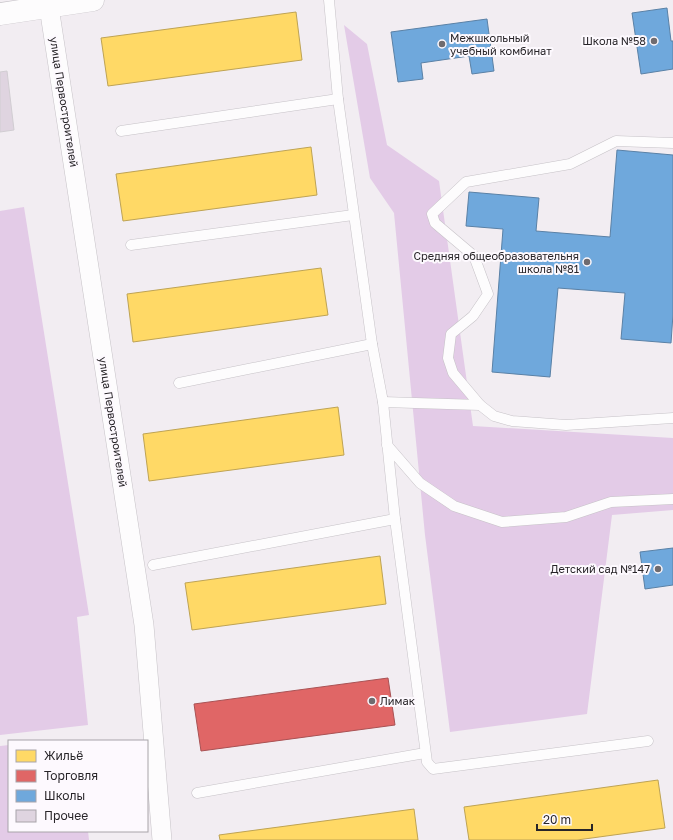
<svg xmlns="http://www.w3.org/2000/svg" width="673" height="840" font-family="'Golos Text',sans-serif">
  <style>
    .green { fill: #e3cbe7 }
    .homes { fill: #ffd966; stroke: #bea354 }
    .shops { fill: #e06666; stroke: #a95254 }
    .schools { fill: #6fa8dc; stroke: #5a81a6 }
    .building { fill: #dfd4e0; stroke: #d1cdd2 }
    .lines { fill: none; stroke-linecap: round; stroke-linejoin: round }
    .lane-casing { stroke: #c6c2c7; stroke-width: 11 }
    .street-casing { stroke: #c6c2c7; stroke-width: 20 }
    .secondary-casing { stroke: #c6c2c7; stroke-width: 23 }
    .lane { stroke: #fdfcfd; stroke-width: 10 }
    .street { stroke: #fdfcfd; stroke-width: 19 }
    .secondary { stroke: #fdfcfd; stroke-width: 22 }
    .poi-dot { fill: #6f6b6f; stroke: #fdf9fe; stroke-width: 1.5 }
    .labels { text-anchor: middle; stroke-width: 4; stroke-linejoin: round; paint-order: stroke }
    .poi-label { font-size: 11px; fill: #282529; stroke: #fdf9fe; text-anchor: end }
    .street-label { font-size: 11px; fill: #282529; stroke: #fdf9fe }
  </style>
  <rect width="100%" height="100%" fill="#f2edf2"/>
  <!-- green -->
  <g class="green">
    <path d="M 344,25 L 367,44 L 387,145 L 439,181 L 473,426 L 673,438 L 673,510 L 612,515 L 587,714 L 450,732 L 425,535 L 394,213 L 370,178 Z"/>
    <path d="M 24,207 L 89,615 L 77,617 L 88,725 L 0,735 L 0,211 Z"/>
    <path d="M 9,745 L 9,831 L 88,831 L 89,840 L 0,840 L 0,746 Z"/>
  </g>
  <!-- homes -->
  <g class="homes">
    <path d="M 296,12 L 302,60 L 108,86 L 101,38 Z"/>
    <path d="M 311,147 L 317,195 L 123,221 L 116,174 Z"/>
    <path d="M 321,268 L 328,315 L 133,342 L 127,294 Z"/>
    <path d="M 338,407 L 344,455 L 149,481 L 143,434 Z"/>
    <path d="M 380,556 L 386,604 L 192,630 L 185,583 Z"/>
    <path d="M 658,780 L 665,828 L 577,840 L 469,840 L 464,807 Z"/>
    <path d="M 414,809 L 418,840 L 220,840 L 219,835 Z"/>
  </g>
  <!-- shops -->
  <path class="shops" d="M 388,678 L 395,725 L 201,751 L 194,704 Z"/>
  <!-- schools -->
  <g class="schools">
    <path d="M 667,8 L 671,41 L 673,41 L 673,69 L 641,74 L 632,13 Z"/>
    <path d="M 487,19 L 494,71 L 472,74 L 469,56 L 421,63 L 423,79 L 398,82 L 391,32 Z"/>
    <path d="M 617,150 L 673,155 L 673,314 L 671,343 L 621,339 L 625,293 L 558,288 L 550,377 L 492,372 L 503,229 L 466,226 L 469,192 L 539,198 L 536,231 L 610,237 Z"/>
    <path d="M 673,548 L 673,585 L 645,589 L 640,552 Z"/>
  </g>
  <!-- building -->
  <path class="building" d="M 7,71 L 14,130 L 0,132 L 0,72 Z"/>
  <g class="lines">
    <!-- lane casing -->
    <g class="lane-casing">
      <g id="lane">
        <path d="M 329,0 L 338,99 L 372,344 L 383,402 L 395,519 L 427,762 L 433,769 L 648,741"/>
        <path d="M 121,131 L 338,99"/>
        <path d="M 673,143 L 616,141 L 570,164 L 466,182 L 432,214 L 435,223 L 474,256 L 488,294 L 473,316 L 451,334 L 448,358 L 453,373 L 480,405 L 494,416 L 512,421 L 566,425 L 673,418"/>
        <path d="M 131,245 L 353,215"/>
        <path d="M 179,383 L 372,344"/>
        <path d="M 383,402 L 480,405"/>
        <path d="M 387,445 L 420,483 L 454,506 L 502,522 L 566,517 L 611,502 L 673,499"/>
        <path d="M 153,565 L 395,519"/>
        <path d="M 197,793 L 425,753"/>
      </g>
    </g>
    <!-- street casing -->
    <g class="street-casing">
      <path id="street" d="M 49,7 L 144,625 L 162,840"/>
    </g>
    <!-- secondary casing -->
    <g class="secondary-casing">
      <path id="secondary" d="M 0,14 L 93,0"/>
    </g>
    <!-- lane -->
    <use href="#lane" class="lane"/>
    <!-- street -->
    <use href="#street" class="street"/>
    <!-- secondary -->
    <use href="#secondary" class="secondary"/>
  </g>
  <!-- markers -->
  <g class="poi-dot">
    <circle cx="654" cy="41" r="4"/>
    <circle cx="442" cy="44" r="4"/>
    <circle cx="587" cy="262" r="4"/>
    <circle cx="658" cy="569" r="4"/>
    <circle cx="372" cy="701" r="4"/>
  </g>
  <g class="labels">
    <!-- poi labels -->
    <g class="poi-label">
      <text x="450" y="42" text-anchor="start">Межшкольный<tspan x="450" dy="13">учебный комбинат</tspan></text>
      <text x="646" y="45">Школа №58</text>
      <text x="579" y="260">Средняя общеобразовательня<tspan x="579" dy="13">школа №81</tspan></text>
      <text x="650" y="573">Детский сад №147</text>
      <text x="380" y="705" text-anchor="start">Лимак</text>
    </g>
    <!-- street labels -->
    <g class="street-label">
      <text transform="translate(64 102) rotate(81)" y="4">улица Первостроителей</text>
      <text transform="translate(113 422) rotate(81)" y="4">улица Первостроителей</text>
    </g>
  </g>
  <!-- legend -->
  <rect x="8" y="740" width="140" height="92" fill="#fdf9fe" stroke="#a8a4a9"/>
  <rect x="16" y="750" width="20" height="12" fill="#ffd966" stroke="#a8a4a9"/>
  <text x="44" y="760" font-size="12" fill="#282529">Жильё</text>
  <rect x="16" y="770" width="20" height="12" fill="#e06666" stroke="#a8a4a9"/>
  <text x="44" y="780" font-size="12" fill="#282529">Торговля</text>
  <rect x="16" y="790" width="20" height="12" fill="#6fa8dc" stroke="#a8a4a9"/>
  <text x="44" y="800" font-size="12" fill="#282529">Школы</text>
  <rect x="16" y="810" width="20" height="12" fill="#dfd4e0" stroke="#a8a4a9"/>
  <text x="44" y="820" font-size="12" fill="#282529">Прочее</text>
  <!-- scale -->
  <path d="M537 824v6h55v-6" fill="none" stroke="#282529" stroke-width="2"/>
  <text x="543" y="824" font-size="12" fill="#282529" stroke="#fdf9fe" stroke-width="3" paint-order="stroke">20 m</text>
</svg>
